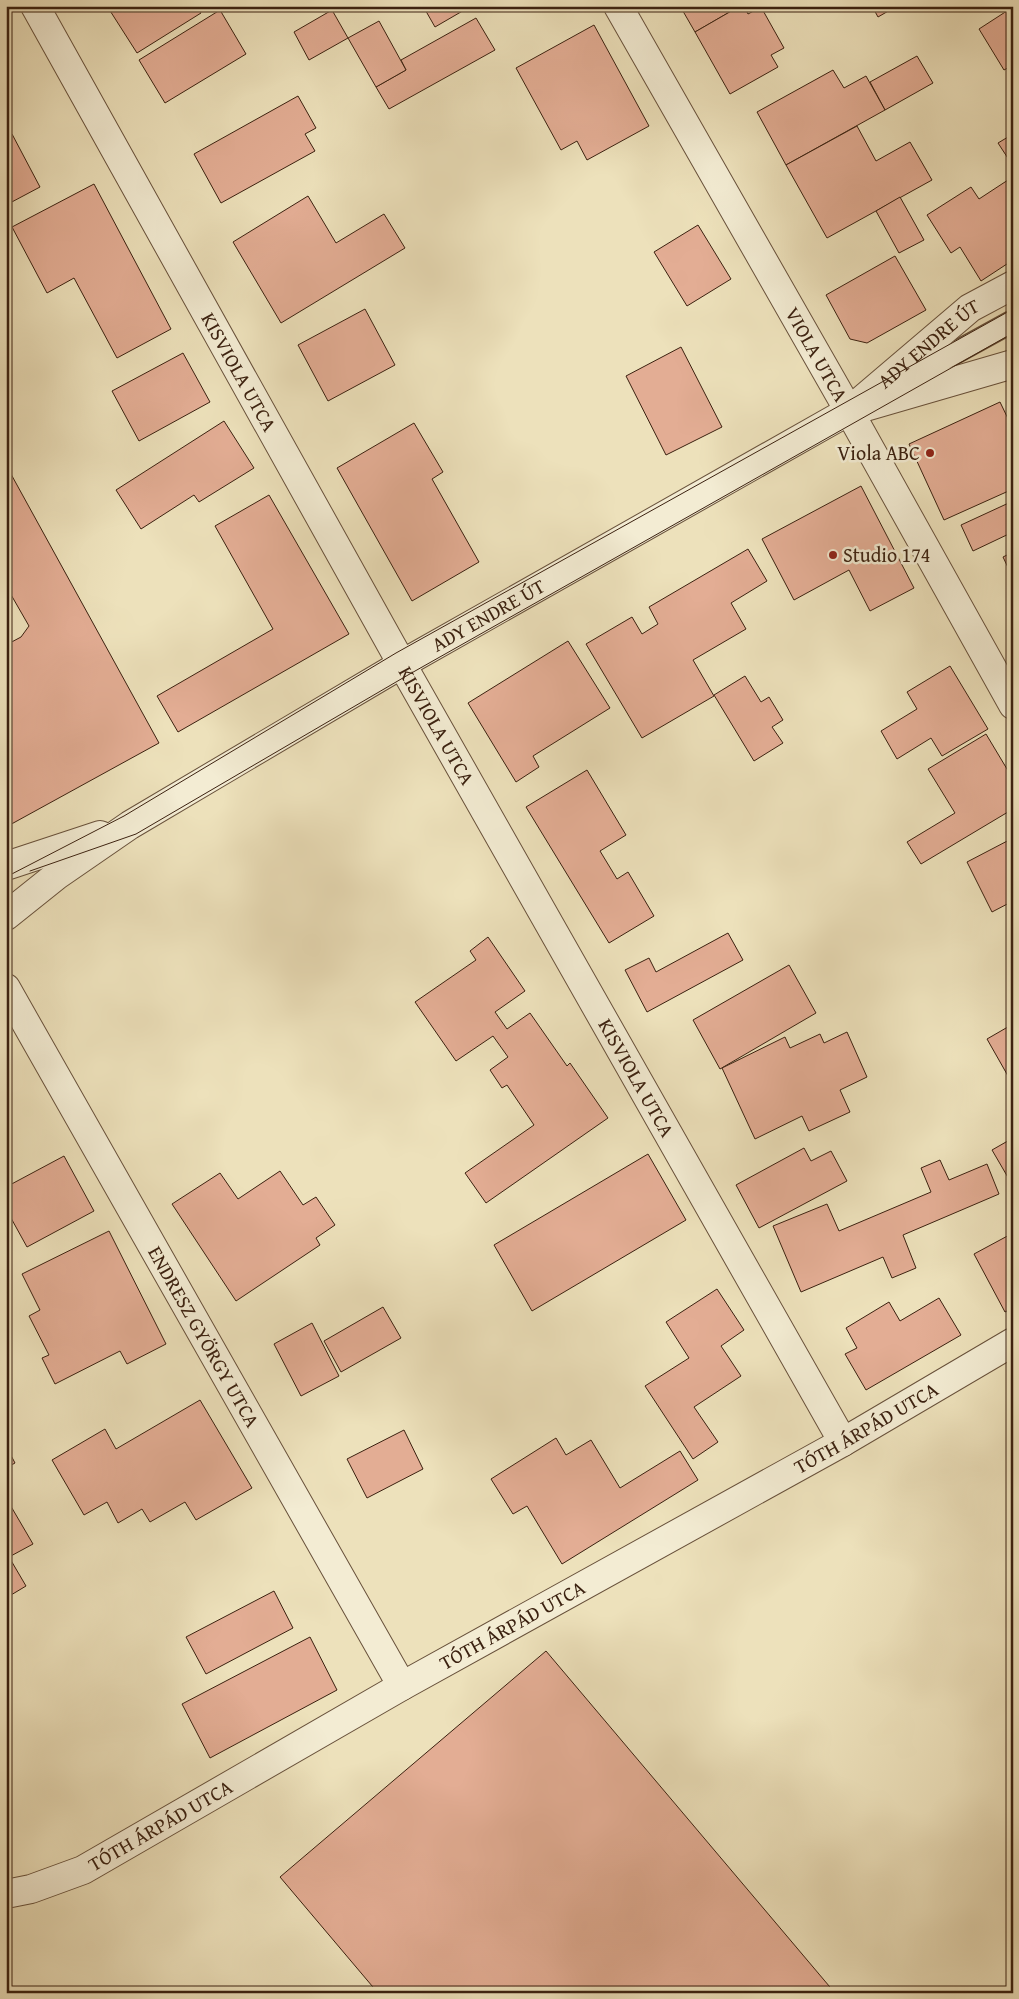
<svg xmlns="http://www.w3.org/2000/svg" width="1019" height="1999" font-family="'Gentium Book Plus',serif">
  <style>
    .building { fill: #e3ad94; stroke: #3b2110 }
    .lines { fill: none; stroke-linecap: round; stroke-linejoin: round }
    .service-casing { stroke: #68513b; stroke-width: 24 }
    .minor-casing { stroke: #68513b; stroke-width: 30 }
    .tertiary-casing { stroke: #68513b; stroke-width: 30 }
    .service { stroke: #f3ecd3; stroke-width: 21 }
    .minor { stroke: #f3ecd3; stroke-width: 28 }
    .tertiary { stroke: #f3ecd3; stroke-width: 28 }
    .tram { stroke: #3b2110; stroke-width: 1 }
    .poi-dot { fill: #8f2418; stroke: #f3ecd3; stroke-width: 2 }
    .labels { text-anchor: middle; stroke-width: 5; stroke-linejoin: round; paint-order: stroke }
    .street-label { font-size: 20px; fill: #3b2110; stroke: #f3ecd3 }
    .poi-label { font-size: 20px; fill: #3b2110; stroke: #f3ecd3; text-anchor: end }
  </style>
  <rect width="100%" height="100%" fill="#ede1bb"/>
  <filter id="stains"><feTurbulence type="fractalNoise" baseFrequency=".004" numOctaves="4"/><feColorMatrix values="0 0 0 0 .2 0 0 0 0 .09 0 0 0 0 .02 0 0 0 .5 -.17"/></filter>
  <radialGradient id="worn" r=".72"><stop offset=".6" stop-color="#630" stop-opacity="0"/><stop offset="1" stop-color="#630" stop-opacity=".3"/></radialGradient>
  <!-- building -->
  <g class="building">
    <path d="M 107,6 L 197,6 L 201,13 L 137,53 Z"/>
    <path d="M 423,6 L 465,6 L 466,9 L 435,27 Z"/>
    <path d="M 680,6 L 740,6 L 695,32 Z"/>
    <path d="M 740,6 L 744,6 L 748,14 L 761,7 L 784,48 L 771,55 L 778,67 L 730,94 L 695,32 Z"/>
    <path d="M 872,6 L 897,6 L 878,17 Z"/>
    <path d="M 1013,7 L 1013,65 L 1004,70 L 979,29 Z"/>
    <path d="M 220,10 L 246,54 L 165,103 L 139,60 Z"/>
    <path d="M 332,10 L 348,38 L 309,60 L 294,32 Z"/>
    <path d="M 476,18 L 495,50 L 389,109 L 376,87 L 406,70 L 401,60 Z"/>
    <path d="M 379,21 L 406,70 L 376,87 L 348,38 Z"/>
    <path d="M 594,25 L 649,126 L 587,160 L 577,141 L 561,150 L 516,68 Z"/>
    <path d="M 917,56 L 933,83 L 885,110 L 870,82 Z"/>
    <path d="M 833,70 L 844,88 L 866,76 L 885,110 L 786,165 L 757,112 Z"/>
    <path d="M 298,96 L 316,128 L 305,134 L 315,151 L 221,203 L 194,154 Z"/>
    <path d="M 857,126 L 876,161 L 910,142 L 932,180 L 827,238 L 786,165 Z"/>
    <path d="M 12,134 L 40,187 L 8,204 L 6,137 Z"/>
    <path d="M 1013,134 L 1013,166 L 998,143 Z"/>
    <path d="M 1008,180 L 1013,186 L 1013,260 L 981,281 L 960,247 L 951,253 L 927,215 L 971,187 L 979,199 Z"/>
    <path d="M 94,184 L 171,329 L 117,358 L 74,278 L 47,293 L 12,227 Z"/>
    <path d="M 308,196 L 336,243 L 384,214 L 405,248 L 281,323 L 233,242 Z"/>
    <path d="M 900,197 L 924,240 L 899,253 L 876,211 Z"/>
    <path d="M 698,225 L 731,279 L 687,306 L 654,252 Z"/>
    <path d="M 895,256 L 926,310 L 867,343 L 850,339 L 826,295 Z"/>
    <path d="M 365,309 L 395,365 L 328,401 L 298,345 Z"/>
    <path d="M 681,347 L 722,427 L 666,455 L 626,376 Z"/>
    <path d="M 183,353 L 210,402 L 139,441 L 112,391 Z"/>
    <path d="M 1000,402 L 1013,429 L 1013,489 L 944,520 L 909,444 Z"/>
    <path d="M 224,421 L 254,468 L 199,502 L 194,495 L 141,529 L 116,490 Z"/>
    <path d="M 414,423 L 443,472 L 432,479 L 479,562 L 412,601 L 337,468 Z"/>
    <path d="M 6,465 L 159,743 L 6,827 L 6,645 L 21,637 L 29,626 L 6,586 Z"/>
    <path d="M 861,486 L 914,588 L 870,611 L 849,570 L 794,600 L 762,539 Z"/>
    <path d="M 269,495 L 349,634 L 178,732 L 157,696 L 273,629 L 215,526 Z"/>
    <path d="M 1013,501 L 1013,532 L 973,551 L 961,525 Z"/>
    <path d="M 748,549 L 767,581 L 731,603 L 746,629 L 693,660 L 714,696 L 642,738 L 586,644 L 632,617 L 642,634 L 658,624 L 649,607 Z"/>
    <path d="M 1013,552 L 1013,578 L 1003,557 Z"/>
    <path d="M 568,641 L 610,708 L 533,756 L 539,767 L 516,782 L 468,703 Z"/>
    <path d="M 950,666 L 988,729 L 942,756 L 931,738 L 897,759 L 881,731 L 917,709 L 907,692 Z"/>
    <path d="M 745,676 L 761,702 L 769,697 L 783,720 L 772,727 L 783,743 L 754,761 L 714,695 Z"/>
    <path d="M 986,734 L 1013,779 L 1013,809 L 921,864 L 907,842 L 955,813 L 928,769 Z"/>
    <path d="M 587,770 L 626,835 L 600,851 L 617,879 L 628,872 L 654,916 L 609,943 L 526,807 Z"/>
    <path d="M 1013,838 L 1013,901 L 992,912 L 967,862 Z"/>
    <path d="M 728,933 L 743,960 L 647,1012 L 625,970 L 649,958 L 656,972 Z"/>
    <path d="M 488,937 L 525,991 L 495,1012 L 507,1029 L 530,1013 L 567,1066 L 570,1063 L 608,1118 L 486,1203 L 465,1173 L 534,1125 L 507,1085 L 502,1088 L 490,1070 L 508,1057 L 493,1036 L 456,1061 L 415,1002 L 476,960 L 470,951 Z"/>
    <path d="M 789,965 L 816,1013 L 720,1069 L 693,1020 Z"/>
    <path d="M 1013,1024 L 1013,1083 L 1012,1083 L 987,1039 Z"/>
    <path d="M 847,1032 L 867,1077 L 840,1090 L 850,1112 L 809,1131 L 802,1116 L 755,1139 L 722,1068 L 785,1037 L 790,1048 L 820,1034 L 824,1043 Z"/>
    <path d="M 1013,1138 L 1013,1186 L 992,1150 Z"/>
    <path d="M 804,1148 L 811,1161 L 831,1151 L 847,1181 L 759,1228 L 736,1185 Z"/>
    <path d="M 648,1154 L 686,1220 L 532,1311 L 494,1245 Z"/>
    <path d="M 64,1156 L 94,1211 L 27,1247 L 6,1209 L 6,1187 Z"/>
    <path d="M 940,1160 L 949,1180 L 987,1164 L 999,1194 L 903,1235 L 916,1268 L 892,1278 L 883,1257 L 801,1292 L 773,1226 L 827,1204 L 839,1231 L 931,1192 L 921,1168 Z"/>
    <path d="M 280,1171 L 303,1205 L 316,1197 L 335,1225 L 316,1238 L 320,1245 L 236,1301 L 172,1204 L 220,1173 L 238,1199 Z"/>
    <path d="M 109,1231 L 166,1344 L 127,1364 L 120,1351 L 55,1384 L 42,1358 L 49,1355 L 29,1316 L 40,1310 L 22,1274 Z"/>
    <path d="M 1013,1233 L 1013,1308 L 1005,1312 L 974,1254 Z"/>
    <path d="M 717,1289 L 744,1330 L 721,1346 L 741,1376 L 694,1407 L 718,1442 L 693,1459 L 645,1386 L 689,1358 L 666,1322 Z"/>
    <path d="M 939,1298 L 961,1335 L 866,1390 L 845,1354 L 857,1348 L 846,1328 L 889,1302 L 900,1321 Z"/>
    <path d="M 383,1307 L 401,1338 L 341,1372 L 324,1341 Z"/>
    <path d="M 312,1323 L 339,1376 L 301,1396 L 274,1344 Z"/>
    <path d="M 200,1400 L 252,1488 L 196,1520 L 185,1502 L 150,1522 L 142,1509 L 118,1523 L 107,1502 L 84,1515 L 52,1460 L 105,1429 L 116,1449 Z"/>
    <path d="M 404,1430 L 423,1469 L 367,1498 L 347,1459 Z"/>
    <path d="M 556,1438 L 566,1455 L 591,1440 L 620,1488 L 680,1451 L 698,1480 L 562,1564 L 527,1506 L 513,1514 L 491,1479 Z"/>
    <path d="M 6,1446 L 15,1463 L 6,1468 Z"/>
    <path d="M 9,1503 L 33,1544 L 9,1557 L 26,1586 L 6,1598 L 6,1504 Z"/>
    <path d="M 274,1591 L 293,1628 L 206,1674 L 186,1637 Z"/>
    <path d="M 310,1637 L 337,1690 L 210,1758 L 182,1704 Z"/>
    <path d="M 546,1651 L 835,1993 L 378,1993 L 280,1877 Z"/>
  </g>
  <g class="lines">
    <!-- service casing -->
    <g class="service-casing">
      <path id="service" d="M 884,392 L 1013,321"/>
    </g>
    <!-- minor casing -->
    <g class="minor-casing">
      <g id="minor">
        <path id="s1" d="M 35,6 L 408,675 L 843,1442"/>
        <path id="s2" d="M 618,6 L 849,411 L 1013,705"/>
        <path id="s3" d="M 6,988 L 402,1686"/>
        <path id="s4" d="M 6,1894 L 31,1889 L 83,1870 L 402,1686 L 843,1442 L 1013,1342"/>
      </g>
    </g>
    <!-- tertiary casing -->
    <g class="tertiary-casing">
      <g id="tertiary">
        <path d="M 858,409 L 1013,364"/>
        <path d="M 6,866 L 100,835"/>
        <path id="s5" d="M 6,916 L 56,876 L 130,825 L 402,664 L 849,411 L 970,308 L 1013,285"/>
      </g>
    </g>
    <!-- service -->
    <use href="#service" class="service"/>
    <!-- minor -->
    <use href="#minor" class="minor"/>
    <!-- tertiary -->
    <use href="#tertiary" class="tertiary"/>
    <!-- tram -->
    <g class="tram">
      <path d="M 30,871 L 136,834 L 408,675 L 1013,333"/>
      <path d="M 6,877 L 124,816 L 396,653 L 1013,309"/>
    </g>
  </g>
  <!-- markers -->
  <g class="poi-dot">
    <circle cx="930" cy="453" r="5"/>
    <circle cx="833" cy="555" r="5"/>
  </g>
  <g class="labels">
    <!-- street labels -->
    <g class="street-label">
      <text dy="7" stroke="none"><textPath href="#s5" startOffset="1088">ADY ENDRE ÚT</textPath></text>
      <text dy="7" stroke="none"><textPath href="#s2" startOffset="401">VIOLA UTCA</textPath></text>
      <text dy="7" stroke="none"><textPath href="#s1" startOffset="419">KISVIOLA UTCA</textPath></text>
      <text dy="7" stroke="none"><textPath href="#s5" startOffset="569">ADY ENDRE ÚT</textPath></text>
      <text dy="7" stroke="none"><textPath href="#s1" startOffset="824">KISVIOLA UTCA</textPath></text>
      <text dy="7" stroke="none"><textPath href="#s1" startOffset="1229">KISVIOLA UTCA</textPath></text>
      <text dy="7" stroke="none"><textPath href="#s3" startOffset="401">ENDRESZ GYÖRGY UTCA</textPath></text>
      <text dy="7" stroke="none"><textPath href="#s4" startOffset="980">TÓTH ÁRPÁD UTCA</textPath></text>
      <text dy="7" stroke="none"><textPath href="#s4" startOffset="575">TÓTH ÁRPÁD UTCA</textPath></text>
      <text dy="7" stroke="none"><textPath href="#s4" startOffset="170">TÓTH ÁRPÁD UTCA</textPath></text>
    </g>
    <!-- poi labels -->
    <g class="poi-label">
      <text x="920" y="460">Viola ABC</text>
      <text x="843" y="562" text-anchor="start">Studio 174</text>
    </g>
  </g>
  <!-- margin -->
  <rect width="1019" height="1999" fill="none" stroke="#ede1bb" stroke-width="25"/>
  <rect x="8" y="8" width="1004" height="1984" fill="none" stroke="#3b2110" stroke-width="2.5"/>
  <rect x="12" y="12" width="994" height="1974" fill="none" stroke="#3b2110"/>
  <rect width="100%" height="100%" filter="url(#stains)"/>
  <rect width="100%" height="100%" fill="url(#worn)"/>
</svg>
